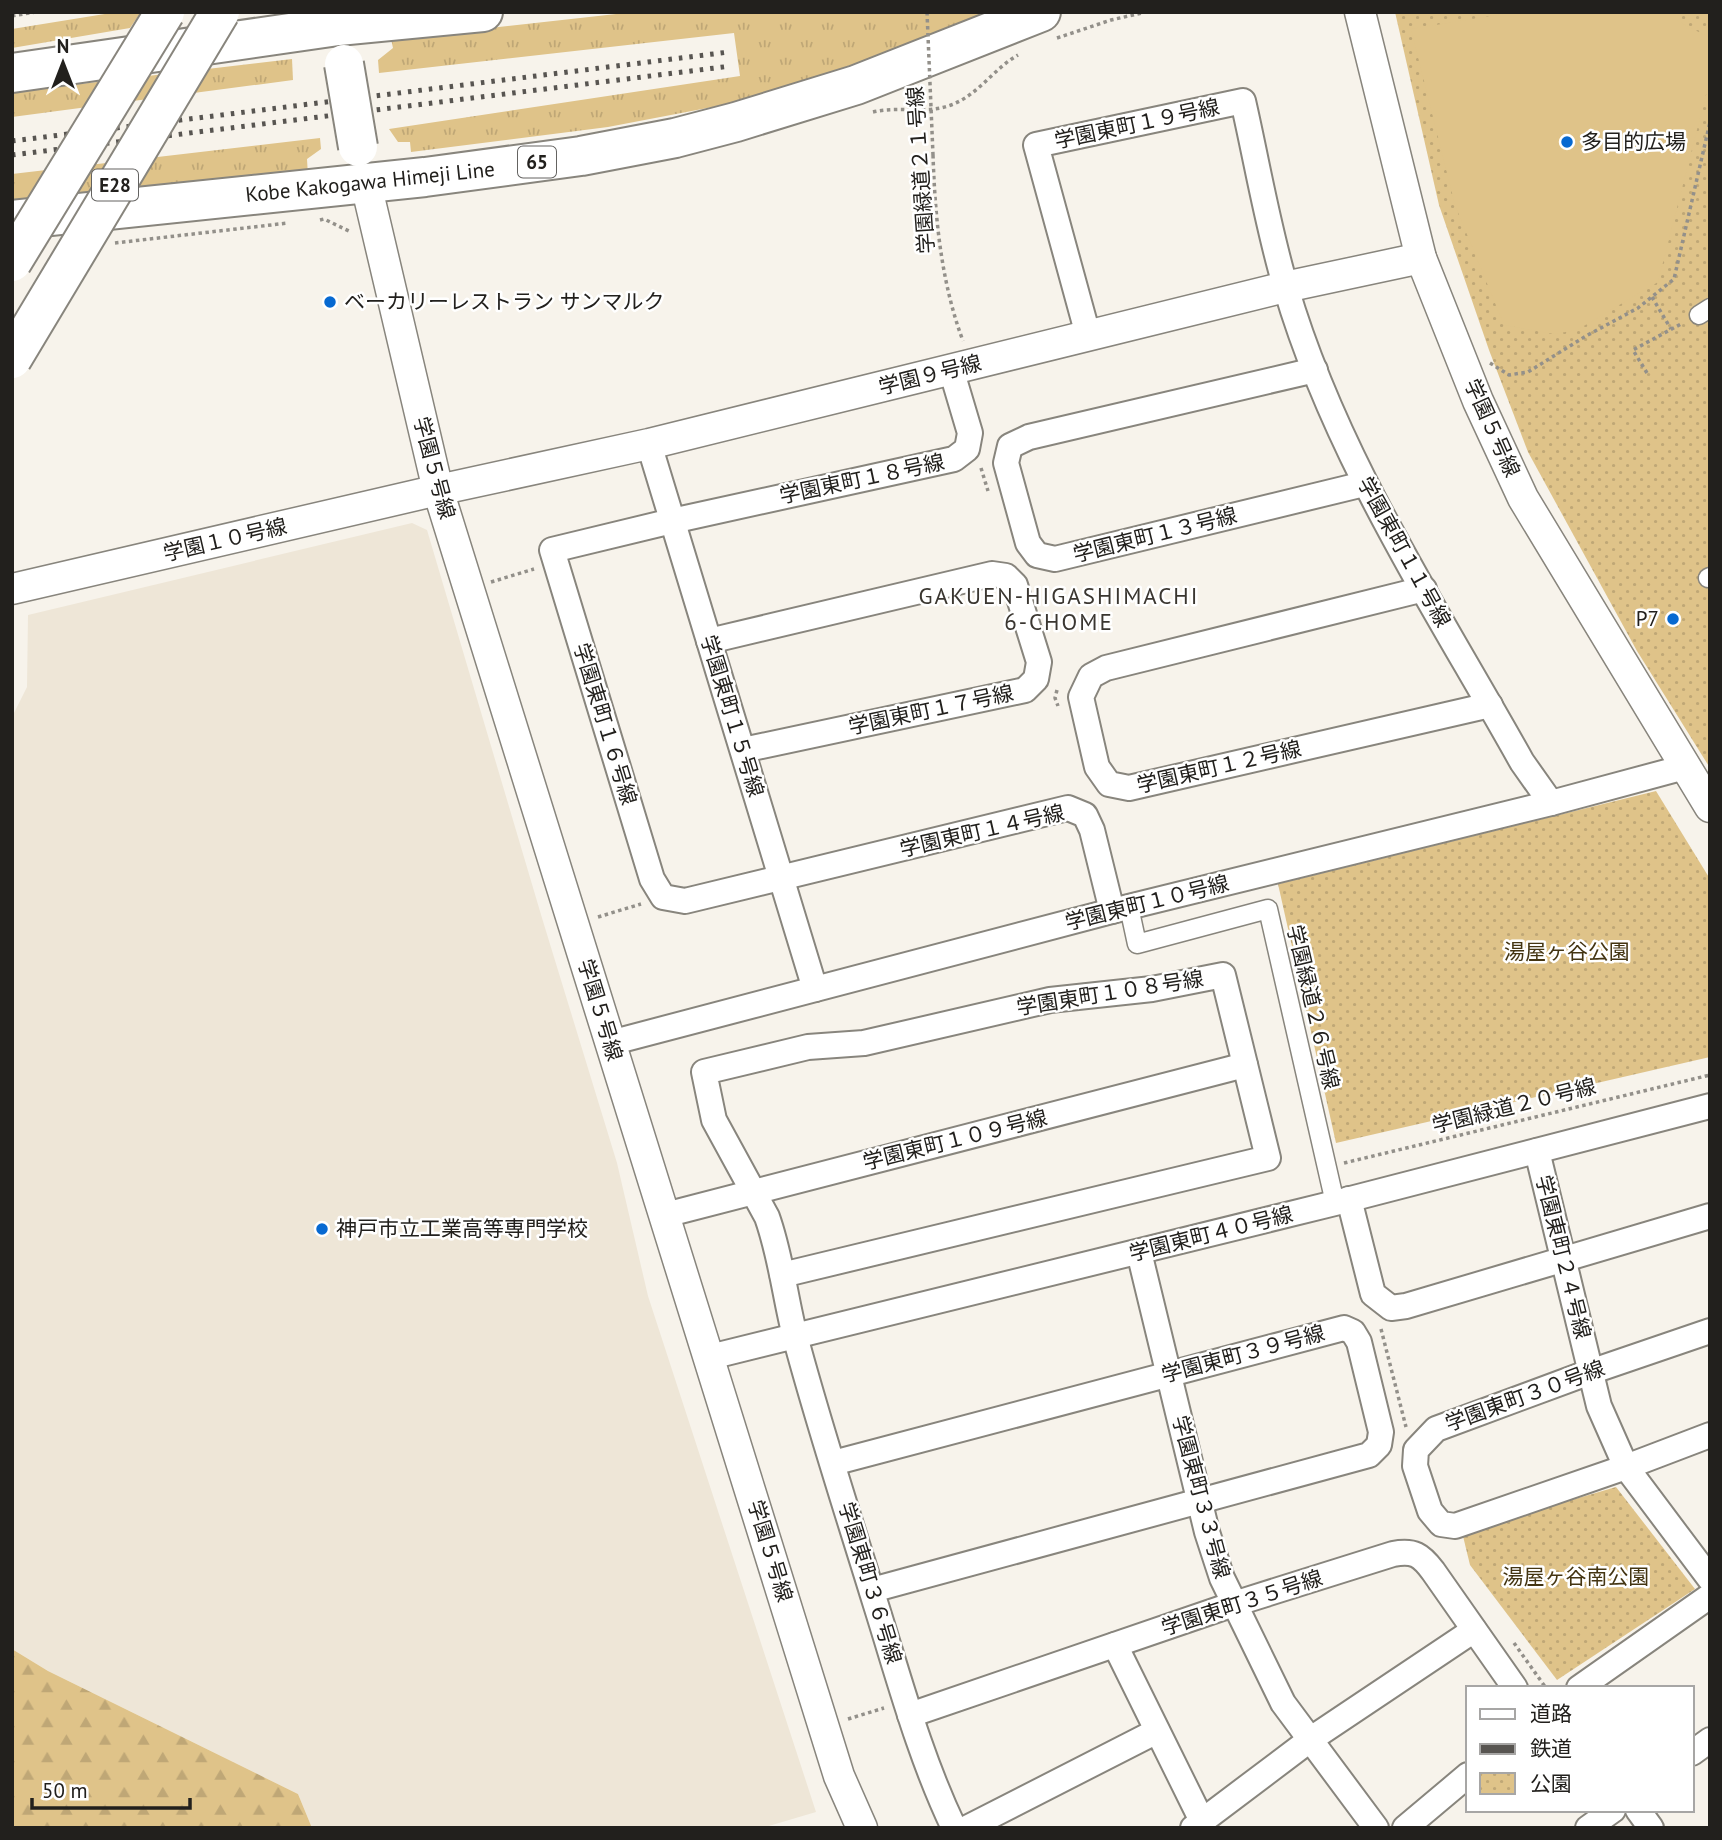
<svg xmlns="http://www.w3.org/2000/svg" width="1722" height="1840" font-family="'PT Sans','Noto Sans JP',sans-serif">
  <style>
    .built { fill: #eee6d7 }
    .grass { fill: url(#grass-tufts) }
    .forest { fill: url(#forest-firs) }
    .park { fill: url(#park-dots) }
    .garden { fill: #dfc389 }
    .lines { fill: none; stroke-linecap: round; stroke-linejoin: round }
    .pedestrian-casing { stroke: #88857d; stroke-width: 21 }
    .minor-casing { stroke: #88857d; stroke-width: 28 }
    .tertiary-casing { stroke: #88857d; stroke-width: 33 }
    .primary-casing { stroke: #88857d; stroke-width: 42 }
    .path { stroke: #93908a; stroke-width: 3.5; stroke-dasharray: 3.5 3.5; stroke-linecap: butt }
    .pedestrian { stroke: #fff; stroke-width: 18 }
    .minor { stroke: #fff; stroke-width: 24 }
    .tertiary { stroke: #fff; stroke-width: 30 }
    .primary { stroke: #fff; stroke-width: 38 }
    .rail { stroke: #585551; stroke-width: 5; stroke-dasharray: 3.5 7; stroke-linecap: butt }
    .primary-bridge-casing { stroke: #88857d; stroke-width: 42; stroke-linecap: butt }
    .motorway-bridge-casing { stroke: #88857d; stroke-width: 42; stroke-linecap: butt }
    .path-bridge { stroke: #93908a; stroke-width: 3.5; stroke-dasharray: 3.5 3.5; stroke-linecap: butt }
    .primary-bridge { stroke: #fff; stroke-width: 38 }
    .motorway-bridge { stroke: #fff; stroke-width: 38 }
    .poi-dot { fill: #0769d1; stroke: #fff; stroke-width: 2.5 }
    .labels { text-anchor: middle; stroke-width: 5; stroke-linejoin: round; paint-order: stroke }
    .shield { fill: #fff; stroke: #646361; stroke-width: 2 }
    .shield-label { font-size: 19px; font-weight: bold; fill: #22201d }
    .street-label { font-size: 21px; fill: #22201d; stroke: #fff }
    .poi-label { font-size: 21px; fill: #22201d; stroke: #fff; text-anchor: start }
    .park-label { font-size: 21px; fill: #443512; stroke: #fff }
    .neighbourhood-label { font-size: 23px; letter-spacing: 2px; fill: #3a3630; stroke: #fff }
  </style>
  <defs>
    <pattern id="grass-tufts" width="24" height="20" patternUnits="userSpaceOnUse" patternTransform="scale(1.75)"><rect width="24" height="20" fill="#dfc389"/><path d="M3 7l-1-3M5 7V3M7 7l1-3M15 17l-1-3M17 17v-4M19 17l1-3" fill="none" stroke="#bfa776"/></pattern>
    <pattern id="forest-firs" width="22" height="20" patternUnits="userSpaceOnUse" patternTransform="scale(1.75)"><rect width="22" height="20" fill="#dfc389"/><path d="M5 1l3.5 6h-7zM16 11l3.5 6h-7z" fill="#bfa776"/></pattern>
    <pattern id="park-dots" width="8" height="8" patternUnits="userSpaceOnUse" patternTransform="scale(1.75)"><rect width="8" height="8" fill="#dfc389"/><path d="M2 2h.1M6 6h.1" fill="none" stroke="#bfa776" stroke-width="1.8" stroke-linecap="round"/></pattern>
  </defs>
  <rect width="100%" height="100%" fill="#f7f3eb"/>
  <!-- built -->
  <path class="built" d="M 412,523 L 427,530 L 542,918 L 617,1163 L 648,1296 L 816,1812 L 762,1828 L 312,1828 L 298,1794 L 48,1671 L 12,1649 L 12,717 L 27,687 L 28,615 Z"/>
  <!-- grass -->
  <g class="grass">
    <path d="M 117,12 L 141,12 L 130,28 L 12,48 L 12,29 Z"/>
    <path d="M 634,12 L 996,12 L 890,52 L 744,101 L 608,127 L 411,152 L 410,142 L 398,142 L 389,129 L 740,76 L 734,33 L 379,73 L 378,60 L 393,48 L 391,39 Z"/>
    <path d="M 292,59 L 293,80 L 12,117 L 12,92 Z"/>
    <path d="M 320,138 L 321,149 L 307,159 L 308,176 L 12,203 L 12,174 Z"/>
  </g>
  <!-- forest -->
  <path class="forest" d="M 12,1649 L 48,1671 L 298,1794 L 312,1828 L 12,1828 Z"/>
  <!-- park -->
  <g class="park">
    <path d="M 1395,12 L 1710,12 L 1710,768 L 1637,651 L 1528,452 L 1489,350 L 1439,205 Z"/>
    <path d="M 1656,791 L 1710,879 L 1710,1057 L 1336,1143 L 1278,884 Z"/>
    <path d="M 1616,1487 L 1695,1589 L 1557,1680 L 1470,1565 L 1462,1532 Z"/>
  </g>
  <!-- garden -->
  <path class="garden" d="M 1515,12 L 1672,12 L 1678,21 L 1710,38 L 1710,79 L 1658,282 L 1577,330 L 1554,334 L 1504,325 L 1455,205 L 1411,29 Z"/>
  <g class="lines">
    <!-- pedestrian casing -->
    <g class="pedestrian-casing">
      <g id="pedestrian">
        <path d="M 1699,315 L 1710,308"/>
        <path d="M 1708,578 L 1710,577"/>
        <path d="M 1129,907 L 1137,944 L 1268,909 L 1335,1203"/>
      </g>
    </g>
    <!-- minor casing -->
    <g class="minor-casing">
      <g id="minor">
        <path d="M 1088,335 L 1036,145 L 1243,101 C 1257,162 1268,229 1286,288 C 1336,458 1436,608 1522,762 L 1551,803"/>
        <path d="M 951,369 L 970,433 L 967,449 L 954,459 L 672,521 L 552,550 L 652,879 L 663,897 L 685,901 L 1068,808 L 1085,815 L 1092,830 L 1112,911"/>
        <path d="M 1315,370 L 1029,437 L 1010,446 L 1006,463 L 1028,543 L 1037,555 L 1055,559 L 1364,484"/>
        <path d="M 649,444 L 815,989"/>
        <path d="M 1424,589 L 1106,668 L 1091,676 L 1081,697 L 1097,767 L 1109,784 L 1129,788 L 1490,705"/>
        <path d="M 709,641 L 992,574 L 1006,576 L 1015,585 L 1039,662 L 1036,679 L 1025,690 L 743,750"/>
        <path d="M 610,1043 L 1112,911 L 1551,803 L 1685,767"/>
        <path d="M 1537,1151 L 1599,1406 L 1626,1467 L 1710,1579"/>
        <path d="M 1349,1199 L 1373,1294 L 1391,1308 L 1406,1306 L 1710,1216"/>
        <path d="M 665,1215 L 1245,1065"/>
        <path d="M 1139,1252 L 1207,1532 L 1222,1578 L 1283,1703 L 1376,1828"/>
        <path d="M 782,1275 L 1268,1158 L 1223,975 L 1152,989 L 1050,1000 L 864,1043 L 808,1047 L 704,1072 L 714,1120 L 767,1217 C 781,1256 785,1297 795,1336 C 819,1426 848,1514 875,1602 C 899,1678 919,1755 954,1828"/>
        <path d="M 1710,1331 L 1590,1372 L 1436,1429 L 1416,1450 L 1415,1466 L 1430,1511 L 1441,1524 L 1455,1526 L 1626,1467 L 1710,1435"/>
        <path d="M 710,1357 L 1335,1203 L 1710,1106"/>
        <path d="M 833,1463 L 1344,1328 L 1353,1332 L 1359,1342 L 1381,1432 L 1379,1445 L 1369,1455 L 872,1590"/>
        <path d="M 1115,1645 L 1202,1821"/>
        <path d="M 1579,1688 L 1710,1596"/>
        <path d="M 910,1715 L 1234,1604 L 1393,1554 C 1414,1550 1421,1555 1433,1571 L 1515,1688"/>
        <path d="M 1692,1753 L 1710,1740"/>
        <path d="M 1638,1810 L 1651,1828"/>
        <path d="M 967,1828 L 1157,1731"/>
        <path d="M 1193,1828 L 1311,1739 L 1474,1630"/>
        <path d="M 1405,1828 L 1468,1775"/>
        <path d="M 1588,1828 L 1613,1810"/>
      </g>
    </g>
    <!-- tertiary casing -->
    <g class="tertiary-casing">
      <g id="tertiary">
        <path d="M 1360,12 L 1421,258 L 1478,401 L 1523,498 L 1710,807"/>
        <path d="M 366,184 L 438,490 L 839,1776 L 862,1828"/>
        <path d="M 12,589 L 438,490 L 649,444 L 1285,287 L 1421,258"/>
      </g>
    </g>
    <!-- primary casing -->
    <g class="primary-casing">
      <g id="primary">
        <path d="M 12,73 L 338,26 L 483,12"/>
        <path d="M 12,220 L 425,177 L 581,156 L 675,138 L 736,122 L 856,85 L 1041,12"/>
      </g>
    </g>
    <!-- path -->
    <g class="path">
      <path d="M 12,16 L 35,12"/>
      <path d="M 1057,38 L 1111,20 L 1146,12"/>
      <path d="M 873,112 C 898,106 924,114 948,106 C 977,97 993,69 1018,55"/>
      <path d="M 933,155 C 935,217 941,282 963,341"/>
      <path d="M 320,220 L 324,219 L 351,232"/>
      <path d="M 115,243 L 288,223"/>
      <path d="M 1652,297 L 1671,329"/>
      <path d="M 1490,363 L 1509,375 L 1528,372 L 1586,336 L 1638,308 L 1674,279 L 1710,122"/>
      <path d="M 1647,373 L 1633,350 L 1681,324"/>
      <path d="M 981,468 L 988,491"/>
      <path d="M 491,582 L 534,569"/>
      <path d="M 1057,690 L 1055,698 L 1058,706"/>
      <path d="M 598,917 L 641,904"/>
      <path d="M 1344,1163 L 1710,1075"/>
      <path d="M 1381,1329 L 1406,1427"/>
      <path d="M 1514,1643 L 1546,1688"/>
      <path d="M 848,1719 L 884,1708"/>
    </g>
    <!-- pedestrian -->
    <use href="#pedestrian" class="pedestrian"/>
    <!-- minor -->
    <use href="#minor" class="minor"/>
    <!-- tertiary -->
    <use href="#tertiary" class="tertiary"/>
    <!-- primary -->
    <use href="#primary" class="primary"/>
    <!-- rail -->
    <g class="rail">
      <path d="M 12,141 L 729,52"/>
      <path d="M 12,155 L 731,66"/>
    </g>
    <!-- primary-bridge casing -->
    <g class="primary-bridge-casing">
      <path id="primary-bridge" d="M 344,64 L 358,147"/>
    </g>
    <!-- motorway-bridge casing -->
    <g class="motorway-bridge-casing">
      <g id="motorway-bridge">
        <path d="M 12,262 L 165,12"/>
        <path d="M 12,359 L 220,12"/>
      </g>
    </g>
    <!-- path-bridge -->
    <path class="path-bridge" d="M 927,12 L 933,155"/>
    <!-- primary-bridge -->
    <use href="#primary-bridge" class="primary-bridge"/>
    <!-- motorway-bridge -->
    <use href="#motorway-bridge" class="motorway-bridge"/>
  </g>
  <!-- markers -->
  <g class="poi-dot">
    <circle cx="1567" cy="142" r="7"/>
    <circle cx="330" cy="302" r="7"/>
    <circle cx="1673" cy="619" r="7"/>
    <circle cx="322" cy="1229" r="7"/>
  </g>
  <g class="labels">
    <!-- shield labels -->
    <g class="shield">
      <rect x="518" y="146.5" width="38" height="31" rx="5"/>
      <rect x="92" y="169.5" width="46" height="31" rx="5"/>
    </g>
    <g class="shield-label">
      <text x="537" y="169">65</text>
      <text x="115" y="192">E28</text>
    </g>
    <!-- street labels -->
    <g class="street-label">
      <text transform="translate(1137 124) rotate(-12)" y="7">学園東町１９号線</text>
      <text transform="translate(921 170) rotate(-94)" y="7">学園緑道２１号線</text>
      <text transform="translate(370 182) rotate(-6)" y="7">Kobe Kakogawa Himeji Line</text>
      <text transform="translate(930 375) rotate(-14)" y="7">学園９号線</text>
      <text transform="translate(1492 428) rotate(66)" y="7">学園５号線</text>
      <text transform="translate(434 468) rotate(75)" y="7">学園５号線</text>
      <text transform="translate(862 479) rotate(-12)" y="7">学園東町１８号線</text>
      <text transform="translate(1155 535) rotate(-14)" y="7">学園東町１３号線</text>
      <text transform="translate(225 540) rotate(-13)" y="7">学園１０号線</text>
      <text transform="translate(1404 552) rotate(61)" y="7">学園東町１１号線</text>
      <text transform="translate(931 710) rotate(-12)" y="7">学園東町１７号線</text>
      <text transform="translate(732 716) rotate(73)" y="7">学園東町１５号線</text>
      <text transform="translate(605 724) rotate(73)" y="7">学園東町１６号線</text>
      <text transform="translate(1219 767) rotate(-13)" y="7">学園東町１２号線</text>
      <text transform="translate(982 831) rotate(-13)" y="7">学園東町１４号線</text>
      <text transform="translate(1147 903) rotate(-14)" y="7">学園東町１０号線</text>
      <text transform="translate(1110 993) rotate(-9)" y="7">学園東町１０８号線</text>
      <text transform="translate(1313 1007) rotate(77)" y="7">学園緑道２６号線</text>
      <text transform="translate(600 1010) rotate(73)" y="7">学園５号線</text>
      <text transform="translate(1514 1106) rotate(-14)" y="7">学園緑道２０号線</text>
      <text transform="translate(955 1140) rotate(-14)" y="7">学園東町１０９号線</text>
      <text transform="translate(1211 1234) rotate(-14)" y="7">学園東町４０号線</text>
      <text transform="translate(1563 1257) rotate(76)" y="7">学園東町２４号線</text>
      <text transform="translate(1243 1354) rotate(-15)" y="7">学園東町３９号線</text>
      <text transform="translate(1525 1396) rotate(-20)" y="7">学園東町３０号線</text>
      <text transform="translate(1201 1497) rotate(75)" y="7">学園東町３３号線</text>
      <text transform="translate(770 1551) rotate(73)" y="7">学園５号線</text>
      <text transform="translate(870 1583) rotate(73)" y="7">学園東町３６号線</text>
      <text transform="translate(1242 1603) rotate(-18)" y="7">学園東町３５号線</text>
    </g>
    <!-- poi labels -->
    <g class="poi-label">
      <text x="1581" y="149">多目的広場</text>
      <text x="344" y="309">ベーカリーレストラン サンマルク</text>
      <text x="1659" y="626" text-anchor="end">P7</text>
      <text x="336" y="1236">神戸市立工業高等専門学校</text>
    </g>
    <!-- park labels -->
    <g class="park-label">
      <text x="1567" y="959">湯屋ヶ谷公園</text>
      <text x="1576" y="1584">湯屋ヶ谷南公園</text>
    </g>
    <!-- neighbourhood labels -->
    <g class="neighbourhood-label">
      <text x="1059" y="604">GAKUEN-HIGASHIMACHI<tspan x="1059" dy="26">6-CHOME</tspan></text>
    </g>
  </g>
  <!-- border -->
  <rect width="1722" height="1840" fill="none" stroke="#22201d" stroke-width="28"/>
  <!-- legend -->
  <rect x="1466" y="1686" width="228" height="126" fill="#ffffff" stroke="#a7a6a5" stroke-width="2"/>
  <rect x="1480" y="1709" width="35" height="10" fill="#ffffff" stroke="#a7a6a5" stroke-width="2"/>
  <text x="1530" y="1721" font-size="21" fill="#22201d">道路</text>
  <rect x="1480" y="1744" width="35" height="10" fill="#585551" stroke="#a7a6a5" stroke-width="2"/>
  <text x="1530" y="1756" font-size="21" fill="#22201d">鉄道</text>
  <rect x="1480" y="1773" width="35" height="21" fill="url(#park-dots)" stroke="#a7a6a5" stroke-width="2"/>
  <text x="1530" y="1791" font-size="21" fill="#22201d">公園</text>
  <!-- north arrow -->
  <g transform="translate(63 63)" stroke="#ffffff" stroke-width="5" paint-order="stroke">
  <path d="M0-5L12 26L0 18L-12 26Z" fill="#22201d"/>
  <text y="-10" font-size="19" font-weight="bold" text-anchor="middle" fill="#22201d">N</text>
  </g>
  <!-- scale -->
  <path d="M32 1798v10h158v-10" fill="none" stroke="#22201d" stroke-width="3.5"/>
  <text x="42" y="1798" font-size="21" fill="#22201d" stroke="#ffffff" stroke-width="5" paint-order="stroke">50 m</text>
</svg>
